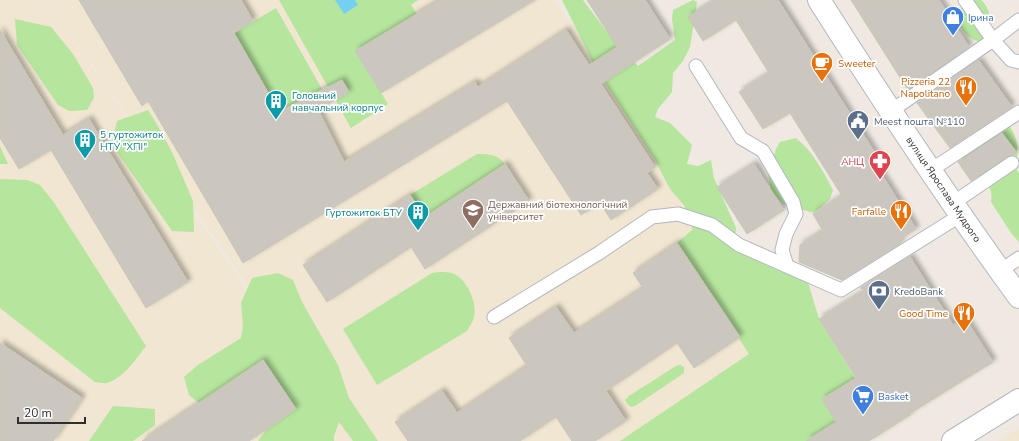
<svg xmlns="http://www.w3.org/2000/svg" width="1019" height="441" font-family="'Nunito Sans',sans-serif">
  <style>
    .education { fill: #f0e6d1 }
    .green { fill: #b6e59e }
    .water { fill: #75cff0 }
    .building { fill: #cbc7bf; stroke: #cbc5ba; filter: url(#shadow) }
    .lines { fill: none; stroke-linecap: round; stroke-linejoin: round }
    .service-casing { stroke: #b4b7c1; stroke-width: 15 }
    .tertiary-casing { stroke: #b4b7c1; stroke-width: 24 }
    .service { stroke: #fff; stroke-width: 13 }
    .tertiary { stroke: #fff; stroke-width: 22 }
    .labels { text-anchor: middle; stroke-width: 3.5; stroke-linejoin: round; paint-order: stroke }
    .shop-label { font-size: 10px; fill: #366cbe; stroke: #fff; text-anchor: start }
    .food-label { font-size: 10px; fill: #c56008; stroke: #fff; text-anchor: end }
    .culture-label { font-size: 10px; fill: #0d838f; stroke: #fff; text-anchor: start }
    .service-label { font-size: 10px; fill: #4e5e75; stroke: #fff; text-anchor: start }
    .health-label { font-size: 10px; fill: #be3a42; stroke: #fff; text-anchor: end }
    .street-label { font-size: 10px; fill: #2e2e2e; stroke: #fff }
    .education-label { font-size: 10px; fill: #785e54; stroke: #fff; text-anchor: start }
  </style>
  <defs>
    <filter id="shadow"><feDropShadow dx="3.5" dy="-3.5" stdDeviation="2" flood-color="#0004"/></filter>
  </defs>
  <rect width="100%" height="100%" fill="#efe9e1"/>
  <!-- education -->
  <g class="education">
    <path d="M 0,0 L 45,0 L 325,400 L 218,243 L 46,0 L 554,0 L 611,77 L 851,441 L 0,441 Z"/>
    <path d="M 1019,428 L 1019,441 L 998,441 Z"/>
  </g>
  <!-- green -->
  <g class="green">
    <path d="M 279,0 L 418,0 L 411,5 L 417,14 L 355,51 L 388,104 L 351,128 Z"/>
    <path d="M 562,0 L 583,0 L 610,36 L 638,66 L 675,40 L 672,19 L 673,10 L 693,0 L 697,2 L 690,47 L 683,61 L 673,73 L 672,92 L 658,109 L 655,117 L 670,123 L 692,145 L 687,164 L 698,166 L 711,160 L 714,178 L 736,228 L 735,239 L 807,279 L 819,319 L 855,378 L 822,399 L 836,422 L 806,441 L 620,441 L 749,354 L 677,243 L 692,230 L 692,225 L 684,205 L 670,189 L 655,160 L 595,67 Z"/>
    <path d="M 967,0 L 981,0 C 990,7 992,23 991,33 L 980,42 C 966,38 953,24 961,8 C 962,5 965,2 967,0 Z"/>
    <path d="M 276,8 L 322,89 L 279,112 L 234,33 Z"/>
    <path d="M 15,19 L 51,27 L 73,54 L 93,88 L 94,98 L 87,110 L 69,111 L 58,105 L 17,45 Z"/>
    <path d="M 148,110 L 155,121 L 172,152 L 193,201 L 194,232 L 172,231 L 117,152 L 114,135 L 117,121 Z"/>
    <path d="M 1009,125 C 1019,140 1018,150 1016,169 L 1019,173 L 1019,242 L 1011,233 L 991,202 C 994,183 983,184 972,173 C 966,168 962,159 958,152 Z"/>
    <path d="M 796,138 C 813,152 823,171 833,190 L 830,199 L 814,213 L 783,204 L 771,191 L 768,173 L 776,149 L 780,142 Z"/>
    <path d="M 0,146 L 8,164 L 0,164 Z"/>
    <path d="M 477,154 C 489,154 497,154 505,164 L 425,217 L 410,195 Z"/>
    <path d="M 0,179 L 27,180 L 40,185 L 55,204 L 146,346 C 136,359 124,378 107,383 C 104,384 99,382 95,382 L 0,308 Z"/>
    <path d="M 440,272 C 445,272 452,272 456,275 C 468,282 479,306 473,320 C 472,323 469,327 467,331 L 377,385 L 343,329 L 432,273 Z"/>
    <path d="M 278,273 L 293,280 L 302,302 L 338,365 L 349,398 L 378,441 L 353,441 L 339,422 L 334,436 L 334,441 L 258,441 L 266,430 L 296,409 L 263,360 L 199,403 L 189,395 L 184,377 L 198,365 L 241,338 L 243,326 L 241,303 L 252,278 Z"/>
    <path d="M 680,365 L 684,367 L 684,373 L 635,406 L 631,407 L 627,404 L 625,400 L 629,396 L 676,366 Z"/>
    <path d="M 113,406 L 155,409 L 155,425 L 133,441 L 89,441 Z"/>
  </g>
  <!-- water -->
  <path class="water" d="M 335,0 L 355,0 L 358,5 L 344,14 Z"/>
  <!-- building -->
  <g class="building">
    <path d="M 79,0 L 241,0 L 253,21 L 234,33 L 279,112 L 342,80 L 349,92 L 318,110 L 344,162 L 475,82 L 478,87 L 566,30 L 589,65 L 617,47 L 587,0 L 645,0 L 670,39 L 601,84 L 655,167 L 647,173 L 658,189 L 611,220 L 600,203 L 581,215 L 507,101 L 243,263 L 148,101 L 142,106 Z"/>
    <path d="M 440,0 L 535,0 L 381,93 L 355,51 Z"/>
    <path d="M 715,0 L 778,0 L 885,169 L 880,172 L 916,229 L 899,240 L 901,243 L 842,280 L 799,262 L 800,245 L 823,231 L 813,214 L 842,196 L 790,113 L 763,129 L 739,92 L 769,73 L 736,20 L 703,41 L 688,17 Z"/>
    <path d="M 851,0 L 939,0 L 969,47 L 908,90 Z"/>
    <path d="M 0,30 L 63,135 L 89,119 L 188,282 L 146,308 L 51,150 L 19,169 L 0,138 Z"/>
    <path d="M 977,61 L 979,61 L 1012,107 L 950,148 L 917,103 Z"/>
    <path d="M 1002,133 L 1017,153 L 1008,156 L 971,181 L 958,162 Z"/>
    <path d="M 505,164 L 529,201 L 425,269 L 411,247 L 327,302 L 303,265 L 410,195 L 425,217 Z"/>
    <path d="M 754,164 L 784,210 L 747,234 L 717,187 Z"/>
    <path d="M 677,243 L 740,337 L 694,368 L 677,343 L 606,391 L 626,421 L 595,441 L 572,441 L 556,417 L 520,441 L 408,441 L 395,422 L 442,391 L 457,413 L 527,366 L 509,338 L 556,307 L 574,333 L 643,288 L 633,273 Z"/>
    <path d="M 910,257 L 953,325 L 965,318 L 993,362 L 909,414 L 910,415 L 869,441 L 806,441 L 836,422 L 822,399 L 856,378 L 819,319 L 866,290 L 860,288 Z"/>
    <path d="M 0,343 L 82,398 L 53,441 L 0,441 Z"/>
    <path d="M 263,360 L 296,409 L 249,441 L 142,441 Z"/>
  </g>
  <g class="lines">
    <!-- service casing -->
    <g class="service-casing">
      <g id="service">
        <path d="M 965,0 L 993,40 L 1011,60 L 1019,62"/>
        <path d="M 696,66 L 741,138 L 763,151 L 793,202 L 796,214 L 786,234 L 782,250 L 787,266"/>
        <path d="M 891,111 L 993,40 L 1019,20"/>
        <path d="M 931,170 L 1019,112"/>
        <path d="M 953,203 L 1012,163"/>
        <path d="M 1000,271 L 1019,258"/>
        <path d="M 494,317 L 599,253 L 652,217 L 678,214 L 712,225 L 739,245 L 841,290 L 961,215"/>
      </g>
    </g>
    <!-- tertiary casing -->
    <g class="tertiary-casing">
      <g id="tertiary">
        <path d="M 819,0 C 883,101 949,201 1019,297"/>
        <path d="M 953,441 L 1019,400"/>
      </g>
    </g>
    <!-- service -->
    <use href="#service" class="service"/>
    <!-- tertiary -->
    <use href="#tertiary" class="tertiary"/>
  </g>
  <!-- icons -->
  <defs>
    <g id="shop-pin" transform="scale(1.15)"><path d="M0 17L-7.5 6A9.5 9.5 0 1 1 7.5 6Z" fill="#3f7fe0" stroke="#fff"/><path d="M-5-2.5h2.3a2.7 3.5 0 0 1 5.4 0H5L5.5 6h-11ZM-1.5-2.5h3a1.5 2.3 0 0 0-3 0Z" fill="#fff"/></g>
    <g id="cafe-pin" transform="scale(1.15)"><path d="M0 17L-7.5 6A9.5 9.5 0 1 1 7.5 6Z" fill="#e8710a" stroke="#fff"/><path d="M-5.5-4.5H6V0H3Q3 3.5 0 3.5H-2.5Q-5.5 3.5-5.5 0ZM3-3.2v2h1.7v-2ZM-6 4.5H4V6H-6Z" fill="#fff"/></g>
    <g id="restaurant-pin" transform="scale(1.15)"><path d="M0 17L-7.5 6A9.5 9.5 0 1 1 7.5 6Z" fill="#e8710a" stroke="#fff"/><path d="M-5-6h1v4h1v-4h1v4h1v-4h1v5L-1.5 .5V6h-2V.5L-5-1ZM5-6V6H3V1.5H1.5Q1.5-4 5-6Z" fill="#fff"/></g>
    <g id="building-pin" transform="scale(1.15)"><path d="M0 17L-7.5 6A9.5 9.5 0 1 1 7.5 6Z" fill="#0f9aa8" stroke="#fff"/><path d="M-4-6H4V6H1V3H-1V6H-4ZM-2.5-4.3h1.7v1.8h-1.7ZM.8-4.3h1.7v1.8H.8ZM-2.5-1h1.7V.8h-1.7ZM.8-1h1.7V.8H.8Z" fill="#fff"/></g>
    <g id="civic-pin" transform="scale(1.15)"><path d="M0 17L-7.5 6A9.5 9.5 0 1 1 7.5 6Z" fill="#5c6f8a" stroke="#fff"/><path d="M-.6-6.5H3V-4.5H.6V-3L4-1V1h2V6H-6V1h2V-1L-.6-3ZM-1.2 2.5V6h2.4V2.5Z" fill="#fff"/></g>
    <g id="pharmacy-pin" transform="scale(1.15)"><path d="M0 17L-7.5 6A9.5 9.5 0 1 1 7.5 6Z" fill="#e0444e" stroke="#fff"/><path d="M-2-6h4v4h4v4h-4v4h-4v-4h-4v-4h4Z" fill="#fff"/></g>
    <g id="university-pin" transform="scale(1.15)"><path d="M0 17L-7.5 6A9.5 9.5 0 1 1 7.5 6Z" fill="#8d6e63" stroke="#fff"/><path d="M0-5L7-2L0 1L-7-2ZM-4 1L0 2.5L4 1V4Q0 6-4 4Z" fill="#fff"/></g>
    <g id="bank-pin" transform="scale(1.15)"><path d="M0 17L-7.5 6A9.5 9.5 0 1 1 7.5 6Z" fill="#5c6f8a" stroke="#fff"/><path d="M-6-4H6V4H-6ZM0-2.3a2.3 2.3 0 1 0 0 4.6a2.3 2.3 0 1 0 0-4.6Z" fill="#fff"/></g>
    <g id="supermarket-pin" transform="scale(1.15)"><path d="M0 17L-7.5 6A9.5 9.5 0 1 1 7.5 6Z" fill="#3f7fe0" stroke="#fff"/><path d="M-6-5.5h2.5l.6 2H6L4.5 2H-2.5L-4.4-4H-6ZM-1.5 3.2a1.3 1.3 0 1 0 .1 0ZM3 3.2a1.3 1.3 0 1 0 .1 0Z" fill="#fff"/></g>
  </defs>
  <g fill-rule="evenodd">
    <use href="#shop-pin" x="953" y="17"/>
    <use href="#cafe-pin" x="822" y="63"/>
    <use href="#restaurant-pin" x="966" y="87"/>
    <use href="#building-pin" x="276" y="101"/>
    <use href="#civic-pin" x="858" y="121"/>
    <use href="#building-pin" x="85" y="140"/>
    <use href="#pharmacy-pin" x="880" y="161"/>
    <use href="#university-pin" x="473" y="210"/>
    <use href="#restaurant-pin" x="901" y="211"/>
    <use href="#building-pin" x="418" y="212"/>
    <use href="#bank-pin" x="879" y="291"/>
    <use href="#restaurant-pin" x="964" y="313"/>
    <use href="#supermarket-pin" x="863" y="396"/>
  </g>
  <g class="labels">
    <!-- shop labels -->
    <g class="shop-label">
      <text x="968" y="21">Ірина</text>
      <text x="878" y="400">Basket</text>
    </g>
    <!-- food labels -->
    <g class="food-label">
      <text x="838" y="67" text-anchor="start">Sweeter</text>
      <text x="950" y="85">Pizzeria 22<tspan x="950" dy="12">Napolitano</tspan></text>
      <text x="886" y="215">Farfalle</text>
      <text x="948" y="317">Good Time</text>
    </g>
    <!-- culture labels -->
    <g class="culture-label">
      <text x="292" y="99">Головний<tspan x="292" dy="12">навчальний корпус</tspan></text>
      <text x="100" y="138">5 гуртожиток<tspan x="100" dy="12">НТУ "ХПІ"</tspan></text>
      <text x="402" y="216" text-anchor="end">Гуртожиток БТУ</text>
    </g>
    <!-- service labels -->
    <g class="service-label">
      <text x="874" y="125">Meest пошта №110</text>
      <text x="894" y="295">KredoBank</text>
    </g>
    <!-- health labels -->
    <g class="health-label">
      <text x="864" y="165">АНЦ</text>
    </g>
    <!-- street labels -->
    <g class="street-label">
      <text transform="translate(944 189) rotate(56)" y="4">вулиця Ярослава Мудрого</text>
    </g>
    <!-- education labels -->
    <g class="education-label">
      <text x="488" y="208">Державний біотехнологічний<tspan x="488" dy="12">університет</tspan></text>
    </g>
  </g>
  <!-- scale -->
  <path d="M18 417v6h67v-6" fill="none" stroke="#2e2e2e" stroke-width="2"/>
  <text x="24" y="417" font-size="12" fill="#2e2e2e" stroke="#ffffff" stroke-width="3" paint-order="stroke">20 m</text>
</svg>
